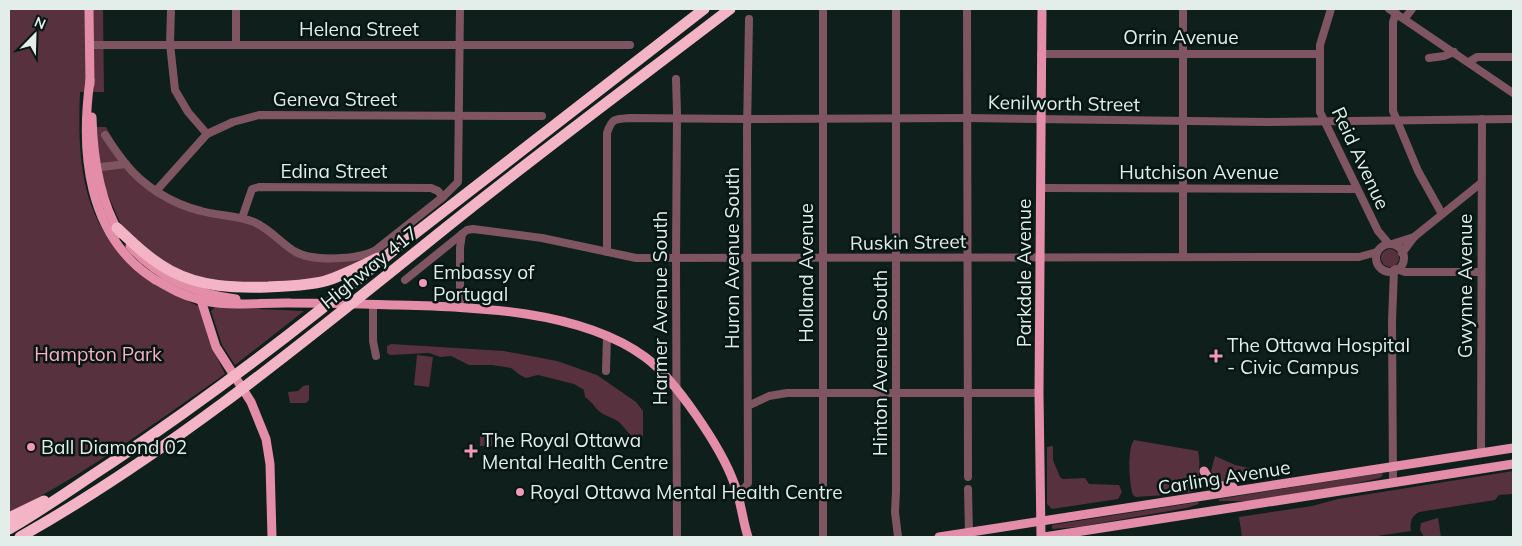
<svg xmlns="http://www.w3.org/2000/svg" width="1522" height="546" font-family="Mulish,sans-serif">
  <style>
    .green { fill: #58313e }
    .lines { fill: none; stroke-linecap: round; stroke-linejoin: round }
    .minor { stroke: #7e5561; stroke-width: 8 }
    .major { stroke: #e38da8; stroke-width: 9 }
    .highway { stroke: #f3b4c6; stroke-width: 11 }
    .poi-dot { fill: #f09ab5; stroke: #051613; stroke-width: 2 }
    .labels { text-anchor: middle; stroke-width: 5; stroke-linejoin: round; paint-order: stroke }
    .street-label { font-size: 19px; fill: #e3eeeb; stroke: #051613 }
    .poi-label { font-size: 19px; fill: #e3eeeb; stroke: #051613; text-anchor: start }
    .park-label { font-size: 19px; fill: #feaec6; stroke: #051613 }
  </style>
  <rect width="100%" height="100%" fill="#0e1f1c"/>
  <!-- green -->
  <g class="green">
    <path d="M 9,9 L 103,9 L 104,92 L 80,92 C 75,200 95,259 198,306 L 213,349 L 225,374 C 155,423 86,474 9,513 Z"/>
    <path d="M 97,127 L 106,127 L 122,155 L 137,173 L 157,189 L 189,205 L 243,217 L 300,251 L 319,255 L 365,254 L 361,261 L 347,268 L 304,282 L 232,285 L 172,269 L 123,229 L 104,186 L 97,151 Z"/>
    <circle cx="1390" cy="258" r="9"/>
    <path d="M 215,307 L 304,311 L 235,365 L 222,345 L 211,311 Z"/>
    <path d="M 391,344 L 504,351 L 557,361 L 597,375 L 636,402 L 643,411 L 643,436 L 641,439 C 631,439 626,429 620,423 C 614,417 605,417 599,411 C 593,405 593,403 585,397 L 584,390 L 574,384 L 538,375 L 526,378 L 520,375 L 511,368 L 492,365 L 469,365 L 451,356 L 440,357 L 429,353 L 390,355 L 387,353 L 387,346 Z"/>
    <path d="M 417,355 L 433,357 L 429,387 L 414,385 Z"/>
    <path d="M 309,385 L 309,400 L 306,403 L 290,403 L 288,392 L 298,391 L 303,386 Z"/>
    <rect x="480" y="433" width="12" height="13"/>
    <path d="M 1134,440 L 1198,451 C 1201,461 1198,474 1199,484 L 1193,492 L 1165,495 L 1136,497 L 1133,495 C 1129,483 1127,449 1134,440 Z"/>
    <path d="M 1053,446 L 1053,460 L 1060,477 L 1063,479 L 1085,478 L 1089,484 L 1119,485 L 1122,492 L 1118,499 L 1052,509 L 1047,504 L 1047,447 Z"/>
    <path d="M 1215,456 L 1235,465 L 1268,472 L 1275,475 L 1225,483 L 1218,482 L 1211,471 Z"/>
    <path d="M 1513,471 L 1513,494 L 1499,495 L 1495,500 L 1419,512 C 1411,517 1410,521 1411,531 L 1370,537 L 1242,537 L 1239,517 L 1312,506 L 1338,499 Z"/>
    <path d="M 1382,473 L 1383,475 L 1380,478 L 1339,487 L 1250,501 L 1219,501 L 1219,499 Z"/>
    <path d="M 1198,502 L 1199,504 L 1186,508 L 1078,527 L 1052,529 L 1052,525 Z"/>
    <path d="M 1438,518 L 1441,537 L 1424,537 L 1420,530 L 1421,523 Z"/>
  </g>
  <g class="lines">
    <!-- minor -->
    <g class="minor">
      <path d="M 171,9 L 170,44 L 175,90 L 188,112 L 207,134"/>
      <path d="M 236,9 L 236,44"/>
      <path d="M 823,9 L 823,537"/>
      <path d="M 896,9 L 896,491 L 895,512 L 898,537"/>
      <path d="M 967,9 L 968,477"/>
      <path d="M 1183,9 L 1183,257"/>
      <path d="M 1331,9 L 1320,45 L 1320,112 L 1378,231 L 1389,244"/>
      <path d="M 1389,9 L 1513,93"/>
      <path d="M 1396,13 L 1393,22 L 1393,111 L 1418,171 L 1442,214"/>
      <path d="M 1405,18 L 1412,9"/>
      <path d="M 89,45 L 630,45"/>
      <path d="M 1041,54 L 1320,54"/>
      <path d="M 1429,58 L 1444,56 L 1454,52"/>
      <path d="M 1469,62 L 1477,57 L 1513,57"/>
      <path d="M 676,79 L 677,113 L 676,258 L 677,537"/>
      <path d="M 105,135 C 111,144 118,154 125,163 C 143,186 172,204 201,211 C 218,216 237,215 254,222 C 270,229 280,242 294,251 C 312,262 358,260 376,250 L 443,197 L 458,182 L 460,9"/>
      <path d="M 93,168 L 126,164"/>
      <path d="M 1041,188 L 1356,189"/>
      <path d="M 156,191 L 207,134 L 233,122 L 259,115 L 542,116"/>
      <path d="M 242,218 L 252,189 L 259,187 L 431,188 L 438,191 L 443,197"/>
      <path d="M 1392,244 L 1414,237"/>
      <circle cx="1390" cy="258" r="14"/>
      <path d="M 607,252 L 607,133 C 612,118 615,119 630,118 L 747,119 L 968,118 L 1268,122 L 1513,119"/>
      <path d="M 1402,253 L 1414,237 L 1481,183"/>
      <path d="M 1396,269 L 1405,272 L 1481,272"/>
      <path d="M 405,280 L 462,234 L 467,230 L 473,229 L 542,238 L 636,258 L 1359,257 L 1377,252"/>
      <path d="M 373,305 L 373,341 L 376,356"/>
      <path d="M 460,307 L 460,248 L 462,234"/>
      <path d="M 606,371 L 607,336"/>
      <path d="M 748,406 L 769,396 L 787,393 L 1039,393"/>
      <path d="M 1481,453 L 1482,119"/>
      <path d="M 1393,483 L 1392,321 L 1394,270"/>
      <path d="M 968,489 L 969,533"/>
      <path d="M 737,491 L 745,488 L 748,483 L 747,131 L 749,19"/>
    </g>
    <!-- major -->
    <g class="major">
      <path d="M 89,9 L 90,84"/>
      <path d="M 90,80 C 80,152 87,236 154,279 C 168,287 181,295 197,299 C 227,308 260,302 291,303 C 325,303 360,304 394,305 C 472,307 579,309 645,357 C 675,379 721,447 734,483 C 741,500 742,519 748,537"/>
      <path d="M 92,117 C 93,157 99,199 120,234"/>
      <path d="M 130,246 C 157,277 195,294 236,299"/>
      <path d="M 200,297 L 216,347 L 251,402 L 266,439 L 270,464 L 272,537"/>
      <path d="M 1204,471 C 1211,484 1219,487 1233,487"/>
      <path d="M 939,537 L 1513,448"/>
      <path d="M 1041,537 L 1039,393 L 1042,9"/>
      <path d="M 1044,537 L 1513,464"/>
    </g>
    <!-- highway -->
    <g class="highway">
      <path d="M 117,228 C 134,244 150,260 171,271 C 201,287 234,288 268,287 C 287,286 307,286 325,281 C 344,275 361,266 378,258"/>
      <path d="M 9,518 L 44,501"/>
      <path d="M 9,529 C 44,509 77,485 111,463 C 210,397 304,325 395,249 L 704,9"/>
      <path d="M 20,537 C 174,450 310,337 448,226 C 540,152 636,81 730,9"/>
    </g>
  </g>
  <!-- markers -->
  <g class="poi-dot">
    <circle cx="423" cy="283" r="5"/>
    <path d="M1213.5 348.5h5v5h5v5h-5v5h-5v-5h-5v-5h5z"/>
    <circle cx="31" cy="447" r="5"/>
    <path d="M468.5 443.5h5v5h5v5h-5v5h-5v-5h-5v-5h5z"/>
    <circle cx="520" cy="492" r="5"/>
  </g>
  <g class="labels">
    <!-- street labels -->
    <g class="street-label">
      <text x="359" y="36">Helena Street</text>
      <text x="1181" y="44">Orrin Avenue</text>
      <text x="335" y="106">Geneva Street</text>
      <text transform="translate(1064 103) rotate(1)" y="7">Kenilworth Street</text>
      <text transform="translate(1361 158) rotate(65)" y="7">Reid Avenue</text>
      <text x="334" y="178">Edina Street</text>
      <text x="1199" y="179">Hutchison Avenue</text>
      <text transform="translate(908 242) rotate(-1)" y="7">Ruskin Street</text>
      <text transform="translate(732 258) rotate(-90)" y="7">Huron Avenue South</text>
      <text transform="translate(369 267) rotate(-39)" y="7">Highway 417</text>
      <text transform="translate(806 273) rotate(-90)" y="7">Holland Avenue</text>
      <text transform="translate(1024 273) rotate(-90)" y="7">Parkdale Avenue</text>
      <text transform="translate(1465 286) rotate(-90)" y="7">Gwynne Avenue</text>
      <text transform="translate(660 308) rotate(-90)" y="7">Harmer Avenue South</text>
      <text transform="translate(880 363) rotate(-90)" y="7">Hinton Avenue South</text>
      <text transform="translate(1224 477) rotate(-9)" y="7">Carling Avenue</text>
    </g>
    <!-- poi labels -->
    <g class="poi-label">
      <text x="433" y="279">Embassy of<tspan x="433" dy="22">Portugal</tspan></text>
      <text x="1227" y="352">The Ottawa Hospital<tspan x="1227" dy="22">- Civic Campus</tspan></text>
      <text x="482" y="447">The Royal Ottawa<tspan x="482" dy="22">Mental Health Centre</tspan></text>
      <text x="41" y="454">Ball Diamond 02</text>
      <text x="530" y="499">Royal Ottawa Mental Health Centre</text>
    </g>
    <!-- park labels -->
    <g class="park-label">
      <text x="98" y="361">Hampton Park</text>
    </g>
  </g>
  <!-- border -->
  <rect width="1522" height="546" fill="none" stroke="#e3eeeb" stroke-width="20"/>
  <!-- north arrow -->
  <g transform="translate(35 35) rotate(23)" stroke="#051613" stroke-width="4" paint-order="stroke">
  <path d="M0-4L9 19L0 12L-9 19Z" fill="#e3eeeb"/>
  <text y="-8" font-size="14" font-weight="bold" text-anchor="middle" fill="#e3eeeb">N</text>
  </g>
</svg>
